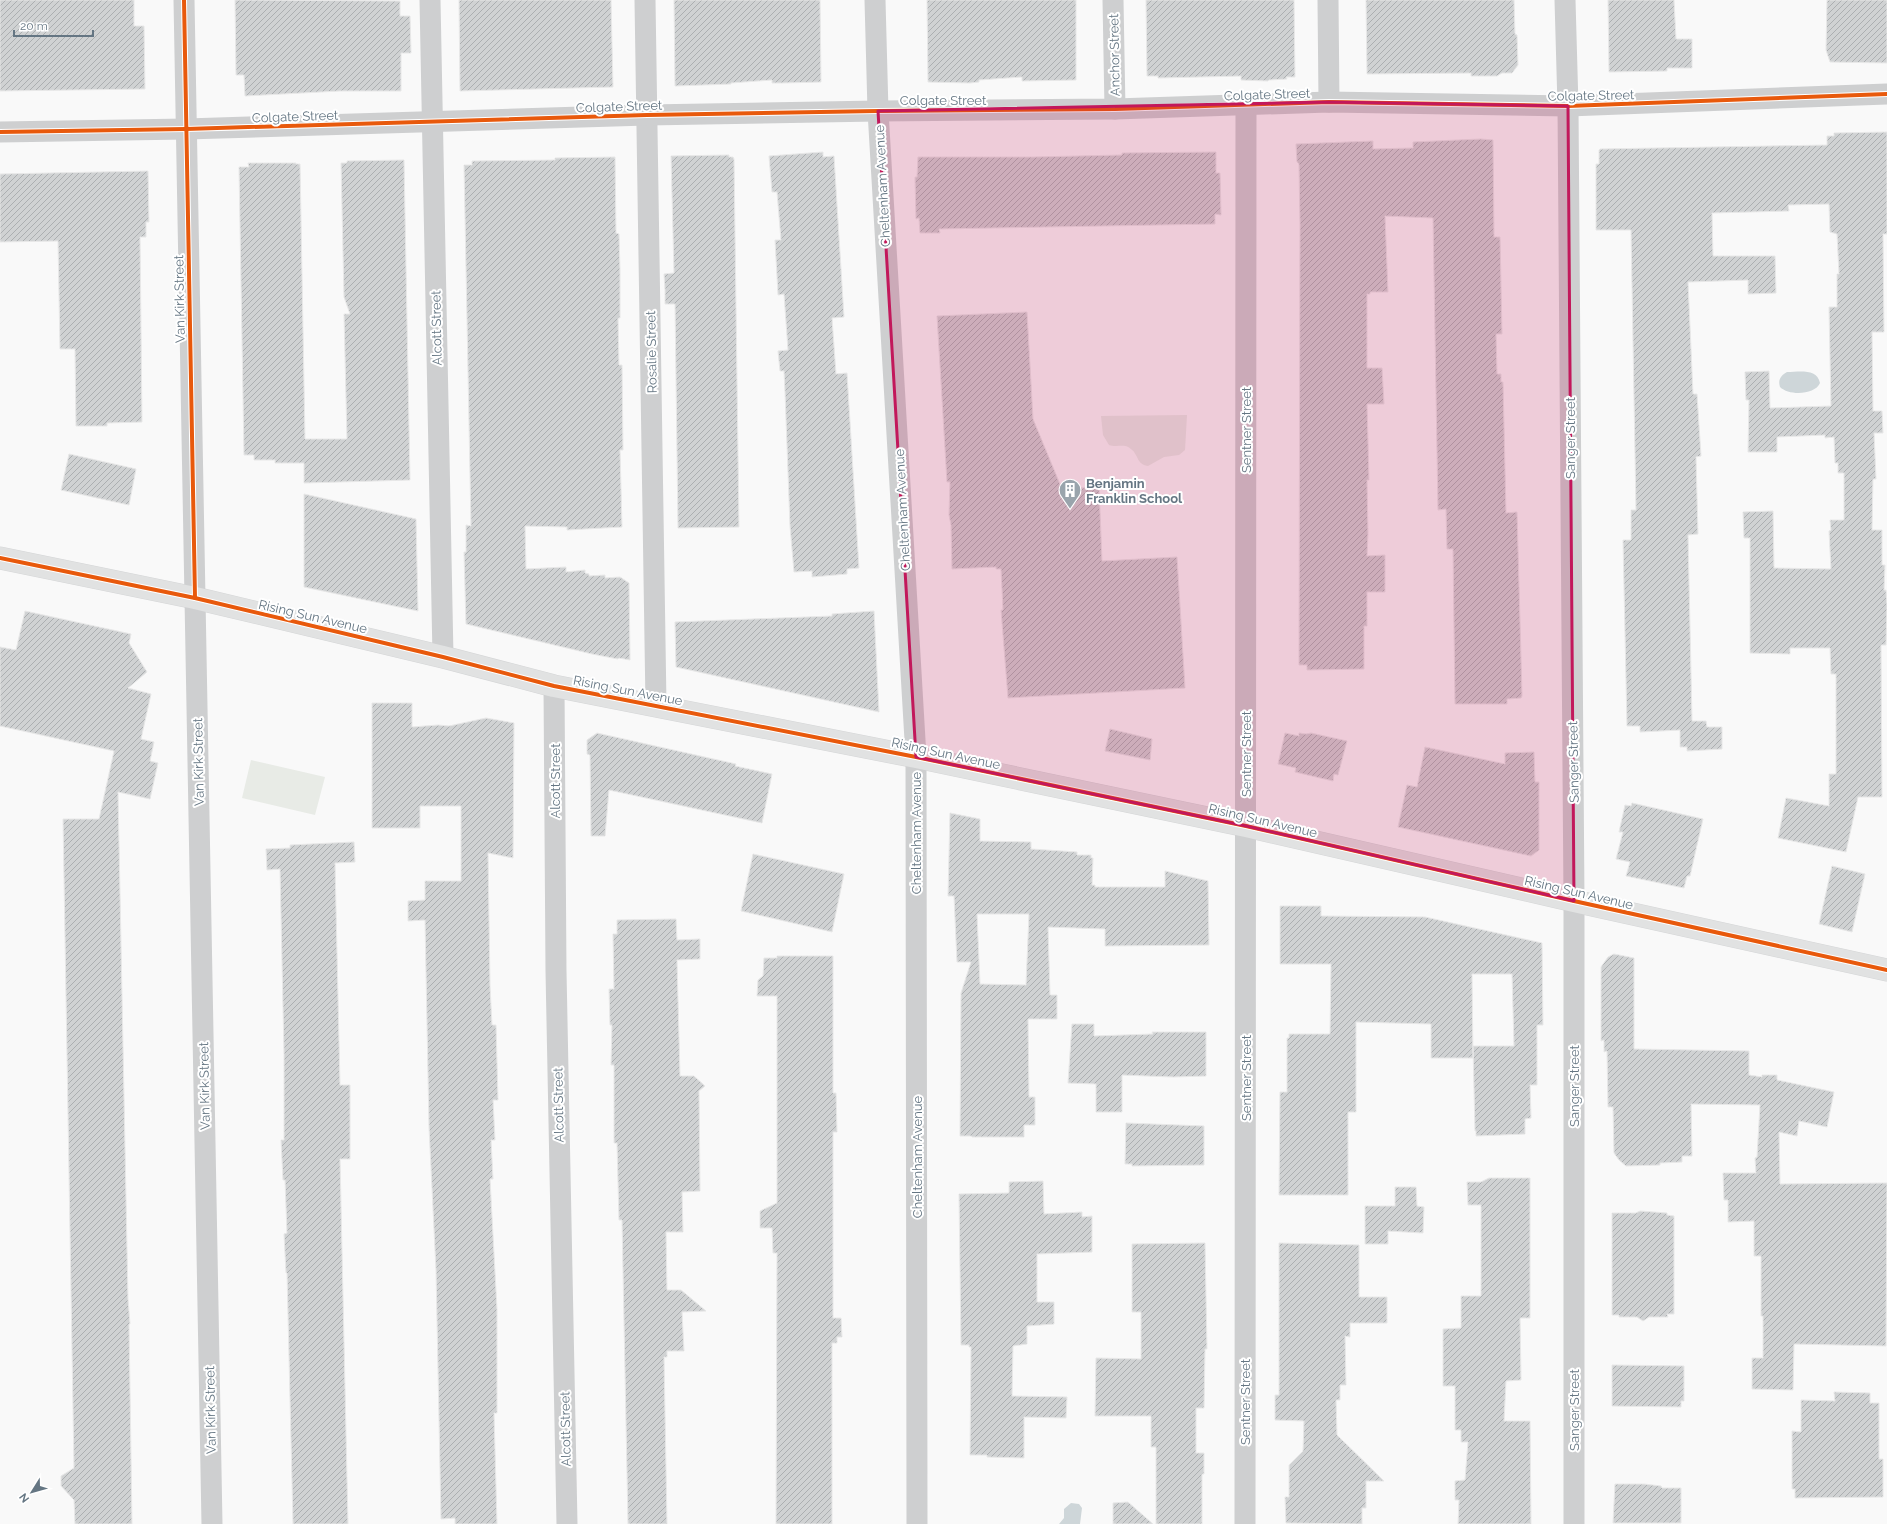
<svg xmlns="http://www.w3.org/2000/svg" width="1887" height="1524" font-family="Raleway,sans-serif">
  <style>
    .green { fill: #e8ebe6 }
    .water { fill: #ced6d9 }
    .building { fill: url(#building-hatch); stroke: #e8e8e8; fill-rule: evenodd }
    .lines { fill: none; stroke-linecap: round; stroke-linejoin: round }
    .secondary-casing { stroke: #d5d6d7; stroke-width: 23 }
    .minor { stroke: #cecfd0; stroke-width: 21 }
    .secondary { stroke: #e1e2e2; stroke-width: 22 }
    .cycleway-casing { stroke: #fff; stroke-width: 6 }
    .cycleway { stroke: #e8590c; stroke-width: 4 }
    .marked { fill: #c2185b; fill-opacity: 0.2; stroke: #c2185b; stroke-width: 3; stroke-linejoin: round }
    .labels { text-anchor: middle; stroke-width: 4; stroke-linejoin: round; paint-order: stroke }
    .street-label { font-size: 13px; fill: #657683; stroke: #fff }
    .poi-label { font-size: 13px; font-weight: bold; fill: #657683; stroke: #fff; text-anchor: start }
  </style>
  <defs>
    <pattern id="building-hatch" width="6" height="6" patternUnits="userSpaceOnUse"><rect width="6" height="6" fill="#d0d2d3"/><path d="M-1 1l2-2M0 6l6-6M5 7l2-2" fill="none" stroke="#acafb1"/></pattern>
  </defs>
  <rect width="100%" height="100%" fill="#f9f9f9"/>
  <!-- green -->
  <g class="green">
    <path d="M 1187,415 L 1185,450 L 1179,455 L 1164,457 L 1148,466 C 1136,464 1139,455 1131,449 C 1124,443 1117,448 1109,445 L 1103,435 L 1101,416 Z"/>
    <path d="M 251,760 L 325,777 L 315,815 L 242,798 Z"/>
  </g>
  <!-- water -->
  <g class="water">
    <path d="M 1787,372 C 1799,372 1817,368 1820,383 C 1815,395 1789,396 1780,387 C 1778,380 1780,376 1787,372 Z"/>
    <path d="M 1071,1503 L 1079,1504 L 1082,1508 L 1080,1524 L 1059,1524 L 1064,1518 L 1064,1509 Z"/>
  </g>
  <!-- building -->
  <g class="building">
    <path d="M 0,0 L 134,0 L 134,26 L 144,26 L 145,89 L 0,91 Z"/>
    <path d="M 235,0 L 400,1 L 400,16 L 410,16 L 411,53 L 401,53 L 401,91 L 340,91 L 245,96 L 244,75 L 236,75 Z"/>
    <path d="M 459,0 L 611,0 L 613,87 L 460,91 Z"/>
    <path d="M 674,0 L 820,0 L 821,82 L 782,83 L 772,83 L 772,80 L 731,83 L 731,84 L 675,86 Z"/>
    <path d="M 927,0 L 1076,0 L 1076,80 L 1022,81 L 1022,77 L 979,80 L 979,82 L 970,83 L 928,82 Z"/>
    <path d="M 1146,0 L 1294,0 L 1295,77 L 1286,77 L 1287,79 L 1269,80 L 1268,81 L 1241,80 L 1241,76 L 1158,78 L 1158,76 L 1147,76 Z"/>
    <path d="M 1366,0 L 1514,0 L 1515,34 L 1517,35 L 1518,65 L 1512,73 L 1502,73 L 1497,76 L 1471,76 L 1471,73 L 1367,74 Z"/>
    <path d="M 1608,0 L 1674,0 L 1676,39 L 1692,39 L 1692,68 L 1667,68 L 1667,71 L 1609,72 Z"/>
    <path d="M 1827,0 L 1887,0 L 1887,63 L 1830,62 L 1826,50 Z"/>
    <path d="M 1887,132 L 1887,234 L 1883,234 L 1884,332 L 1872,332 L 1873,411 L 1882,411 L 1883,433 L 1874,433 L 1876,479 L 1873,479 L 1872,530 L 1882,530 L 1882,565 L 1885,565 L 1884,590 L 1886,590 L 1887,606 L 1886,645 L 1881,645 L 1882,797 L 1858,797 L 1846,852 L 1778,838 L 1786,798 L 1829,806 L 1829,774 L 1836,774 L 1836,674 L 1831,674 L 1830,648 L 1790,648 L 1790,654 L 1750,653 L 1750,538 L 1744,538 L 1743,512 L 1773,511 L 1774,568 L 1831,569 L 1829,531 L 1831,530 L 1830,520 L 1844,520 L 1844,473 L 1838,473 L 1838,463 L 1835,463 L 1834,437 L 1825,438 L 1825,435 L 1777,437 L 1777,452 L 1748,452 L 1749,400 L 1746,400 L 1745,372 L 1769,371 L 1770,408 L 1831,406 L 1829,307 L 1837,307 L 1837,274 L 1839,274 L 1837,234 L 1830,232 L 1829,204 L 1788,205 L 1789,211 L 1712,213 L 1713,256 L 1775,256 L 1776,293 L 1748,294 L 1748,280 L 1688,282 L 1693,394 L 1697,394 L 1701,456 L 1696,457 L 1698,534 L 1688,535 L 1692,721 L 1706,721 L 1707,727 L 1722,727 L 1722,749 L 1687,751 L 1687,747 L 1680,747 L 1680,730 L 1640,732 L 1640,726 L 1627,726 L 1623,540 L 1631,540 L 1631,510 L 1636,510 L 1631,230 L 1596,230 L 1596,164 L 1599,164 L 1599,150 L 1600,149 L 1827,145 L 1827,136 L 1834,136 L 1834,133 Z"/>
    <path d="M 1481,139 L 1493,140 L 1494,237 L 1500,237 L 1502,334 L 1496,334 L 1497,374 L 1501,374 L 1501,382 L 1503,382 L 1506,513 L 1517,512 L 1522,696 L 1521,698 L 1507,699 L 1507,704 L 1455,704 L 1453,549 L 1447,549 L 1446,509 L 1438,510 L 1433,218 L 1385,216 L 1388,292 L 1370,292 L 1370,294 L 1367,294 L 1367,368 L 1382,368 L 1384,404 L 1367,404 L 1369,480 L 1367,480 L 1368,533 L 1367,556 L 1385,555 L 1385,592 L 1367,592 L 1367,626 L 1364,626 L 1364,669 L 1307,670 L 1307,665 L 1299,665 L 1300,223 L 1299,164 L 1297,162 L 1296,144 L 1373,141 L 1373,149 L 1413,148 L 1413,142 Z"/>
    <path d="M 823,152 L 823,157 L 834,156 L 844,317 L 832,318 L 836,374 L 847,373 L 859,568 L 847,569 L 847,574 L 812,577 L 812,571 L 794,572 L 790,526 L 785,392 L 784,371 L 780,371 L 778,351 L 788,350 L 784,294 L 778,295 L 775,240 L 781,240 L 777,192 L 772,192 L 769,156 Z"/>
    <path d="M 1216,152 L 1216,173 L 1220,173 L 1221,215 L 1215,214 L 1215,224 L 939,229 L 940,233 L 920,233 L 919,218 L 916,219 L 915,177 L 917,177 L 918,157 L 1034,157 L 1122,155 L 1122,153 Z"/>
    <path d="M 729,155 L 729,157 L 733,157 L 734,159 L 739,527 L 678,528 L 675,304 L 665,304 L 665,290 L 664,274 L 674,273 L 671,156 Z"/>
    <path d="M 615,157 L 616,233 L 619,234 L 620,270 L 620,318 L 618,318 L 619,365 L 622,365 L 623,450 L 620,450 L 622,527 L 567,530 L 567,527 L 525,526 L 526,569 L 566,567 L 566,572 L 585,570 L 585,573 L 589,574 L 589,576 L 605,575 L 605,578 L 620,577 L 629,583 L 630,660 L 619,658 L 618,659 L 592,654 L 466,624 L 464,552 L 466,552 L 466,525 L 471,526 L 464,165 L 472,165 L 472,161 L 555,160 L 555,158 Z"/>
    <path d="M 404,160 L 410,480 L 304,483 L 304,463 L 275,463 L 275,460 L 254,460 L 254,455 L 244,455 L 239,167 L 249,167 L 248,163 L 296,163 L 296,164 L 300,164 L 305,439 L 347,439 L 344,314 L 350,314 L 344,297 L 341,163 L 347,163 L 347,161 Z"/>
    <path d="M 148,171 L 149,222 L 146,222 L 146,237 L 140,237 L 142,422 L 107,423 L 107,426 L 76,426 L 75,349 L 60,349 L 58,241 L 0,242 L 0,174 Z"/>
    <path d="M 1027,312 L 1033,419 L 1062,489 L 1099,487 L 1102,561 L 1177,557 L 1185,688 L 1008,698 L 1001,610 L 1003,610 L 1001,569 L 996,569 L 996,567 L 952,569 L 951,525 L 949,515 L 950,482 L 947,482 L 937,316 Z"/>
    <path d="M 69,454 L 136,469 L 129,505 L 61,490 Z"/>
    <path d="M 304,494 L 416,519 L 418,611 L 304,587 Z"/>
    <path d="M 25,611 L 131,634 L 129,643 L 147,672 L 128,688 L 151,694 L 141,739 L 154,742 L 150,761 L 158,763 L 150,799 L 118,792 L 128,1299 L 130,1324 L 129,1324 L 132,1524 L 75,1524 L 74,1500 L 61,1486 L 61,1476 L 74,1468 L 63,819 L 99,819 L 114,751 L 0,726 L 0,647 L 16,650 Z"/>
    <path d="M 874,611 L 879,712 L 676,667 L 675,622 L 832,616 L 832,614 Z"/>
    <path d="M 372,703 L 412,703 L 412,727 L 438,725 L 449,726 L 486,718 L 514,723 L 513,858 L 488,853 L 490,986 L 492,1025 L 496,1025 L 498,1100 L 493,1100 L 495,1140 L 491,1140 L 493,1179 L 490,1179 L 497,1309 L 497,1413 L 494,1413 L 497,1524 L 455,1524 L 455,1518 L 441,1519 L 436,1270 L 429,1127 L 425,920 L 408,921 L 408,901 L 425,900 L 425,881 L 461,881 L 461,806 L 420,806 L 420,828 L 372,828 Z"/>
    <path d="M 1110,729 L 1152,739 L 1150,760 L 1105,751 Z"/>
    <path d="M 597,733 L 736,764 L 735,766 L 772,774 L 762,823 L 609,790 L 605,836 L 591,836 L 590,755 L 587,754 L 587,740 Z"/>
    <path d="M 1285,733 L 1299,736 L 1299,733 L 1306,734 L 1311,733 L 1347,741 L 1338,775 L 1334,774 L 1333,781 L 1295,772 L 1296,768 L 1278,764 Z"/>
    <path d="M 1425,747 L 1505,764 L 1505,753 L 1534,752 L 1535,782 L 1539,782 L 1539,850 L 1531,856 L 1398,827 L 1407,785 L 1417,787 Z"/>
    <path d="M 1632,803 L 1703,819 L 1690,876 L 1687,876 L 1684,888 L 1626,876 L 1630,862 L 1616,859 L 1623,832 L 1619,832 L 1625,805 L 1631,806 Z"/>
    <path d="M 950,813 L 980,819 L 980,841 L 1031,842 L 1031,849 L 1077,852 L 1077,855 L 1091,855 L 1091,858 L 1093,858 L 1092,885 L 1095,885 L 1095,887 L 1165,887 L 1165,871 L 1208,881 L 1209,945 L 1105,946 L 1105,929 L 1048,927 L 1050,995 L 1057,995 L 1057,1019 L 1028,1019 L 1029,1097 L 1035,1097 L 1035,1125 L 1024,1125 L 1024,1137 L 972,1137 L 971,1136 L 960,1136 L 961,993 L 971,962 L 957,962 L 954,896 L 948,896 ZM 977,914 L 1029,914 L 1026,985 L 980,984 Z"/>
    <path d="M 354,842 L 355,862 L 335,863 L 340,1085 L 350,1085 L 350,1159 L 340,1159 L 348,1524 L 293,1524 L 287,1273 L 286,1273 L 284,1234 L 287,1233 L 285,1180 L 283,1180 L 281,1140 L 284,1140 L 284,1054 L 280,869 L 267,870 L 266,849 L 290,848 L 290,845 Z"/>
    <path d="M 753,854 L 844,874 L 832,932 L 741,911 Z"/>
    <path d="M 1832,866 L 1865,874 L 1852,932 L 1819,924 Z"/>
    <path d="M 1280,906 L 1321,906 L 1321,916 L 1425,917 L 1542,943 L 1543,1025 L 1537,1025 L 1537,1085 L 1530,1085 L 1531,1118 L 1525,1119 L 1525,1134 L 1476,1136 L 1476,1131 L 1475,1131 L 1473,1046 L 1514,1046 L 1512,974 L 1472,974 L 1473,1058 L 1431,1058 L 1431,1024 L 1356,1022 L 1356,1112 L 1348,1112 L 1348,1195 L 1279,1195 L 1280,1092 L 1287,1092 L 1287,1038 L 1289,1038 L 1289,1034 L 1330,1034 L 1331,964 L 1280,964 Z"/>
    <path d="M 676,919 L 677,940 L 700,939 L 700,959 L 677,960 L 680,1076 L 694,1076 L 705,1086 L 699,1091 L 700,1191 L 682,1192 L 683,1232 L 666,1232 L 667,1290 L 681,1290 L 706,1311 L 682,1312 L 684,1351 L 667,1351 L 667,1357 L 664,1357 L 667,1524 L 628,1524 L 622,1220 L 619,1220 L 617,1143 L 614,1143 L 614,1065 L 611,1065 L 612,1025 L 610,1025 L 609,989 L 614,989 L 613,934 L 617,934 L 617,920 Z"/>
    <path d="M 1614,954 L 1634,958 L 1634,1049 L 1749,1051 L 1749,1075 L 1762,1077 L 1762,1075 L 1777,1075 L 1777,1080 L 1834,1092 L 1827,1127 L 1799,1121 L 1797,1136 L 1779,1132 L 1780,1184 L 1887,1183 L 1886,1346 L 1794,1344 L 1793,1390 L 1752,1389 L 1752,1358 L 1763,1358 L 1763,1316 L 1761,1316 L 1761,1256 L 1754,1256 L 1754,1221 L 1728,1222 L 1728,1200 L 1724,1200 L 1723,1173 L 1756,1173 L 1755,1158 L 1757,1157 L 1760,1105 L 1691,1104 L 1692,1156 L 1682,1156 L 1682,1162 L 1660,1163 L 1660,1165 L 1626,1166 L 1619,1160 L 1614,1153 L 1613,1107 L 1608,1107 L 1607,1051 L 1604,1052 L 1604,1040 L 1601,1041 L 1601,967 L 1608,957 Z"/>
    <path d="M 777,956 L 833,956 L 833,1093 L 836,1093 L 837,1132 L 833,1132 L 833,1318 L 841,1318 L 842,1337 L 837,1337 L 837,1343 L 832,1343 L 832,1524 L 776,1524 L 777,1253 L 773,1253 L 772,1228 L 760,1228 L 760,1211 L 777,1203 L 777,996 L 757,996 L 758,980 L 763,976 L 764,958 L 777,958 Z"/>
    <path d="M 1072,1024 L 1094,1024 L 1094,1036 L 1153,1034 L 1152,1032 L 1206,1032 L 1206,1076 L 1173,1077 L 1122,1075 L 1122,1112 L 1096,1112 L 1096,1084 L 1068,1083 Z"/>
    <path d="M 1126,1123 L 1204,1126 L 1204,1165 L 1132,1166 L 1132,1164 L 1125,1164 Z"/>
    <path d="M 1489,1178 L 1530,1178 L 1530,1318 L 1520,1318 L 1521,1380 L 1506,1381 L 1504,1421 L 1530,1421 L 1531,1524 L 1458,1524 L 1459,1500 L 1455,1500 L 1455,1481 L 1465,1480 L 1468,1442 L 1461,1442 L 1461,1430 L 1455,1430 L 1455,1386 L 1443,1386 L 1443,1329 L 1461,1328 L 1461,1296 L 1481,1296 L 1481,1205 L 1468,1205 L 1467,1182 L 1481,1182 Z"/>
    <path d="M 1043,1181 L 1044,1214 L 1082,1212 L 1082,1217 L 1092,1216 L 1092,1252 L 1037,1254 L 1037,1302 L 1054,1302 L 1054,1324 L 1027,1326 L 1027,1344 L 1013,1346 L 1012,1396 L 1067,1397 L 1066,1418 L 1024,1417 L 1024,1458 L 987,1457 L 987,1455 L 970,1455 L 971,1347 L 969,1347 L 969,1345 L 961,1345 L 959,1194 L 1009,1193 L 1009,1182 Z"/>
    <path d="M 1395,1187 L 1416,1187 L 1417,1206 L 1424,1207 L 1423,1233 L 1388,1231 L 1388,1244 L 1365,1244 L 1365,1206 L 1395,1206 Z"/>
    <path d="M 1640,1211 L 1667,1213 L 1667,1215 L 1674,1216 L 1674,1314 L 1667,1314 L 1668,1317 L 1649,1317 L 1643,1321 L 1637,1317 L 1619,1317 L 1619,1315 L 1612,1315 L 1612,1213 L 1636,1213 Z"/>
    <path d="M 1205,1243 L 1207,1349 L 1205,1349 L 1204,1408 L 1196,1408 L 1196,1453 L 1204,1453 L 1204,1474 L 1202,1474 L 1202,1524 L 1156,1524 L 1156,1447 L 1151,1447 L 1151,1416 L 1095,1416 L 1096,1358 L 1141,1359 L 1141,1312 L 1132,1312 L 1132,1244 Z"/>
    <path d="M 1279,1243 L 1359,1245 L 1359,1297 L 1387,1297 L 1387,1323 L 1350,1323 L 1350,1337 L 1345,1336 L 1346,1385 L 1340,1385 L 1340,1400 L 1336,1400 L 1337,1435 L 1384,1481 L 1366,1481 L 1366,1508 L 1362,1508 L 1362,1524 L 1286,1523 L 1285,1497 L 1289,1497 L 1289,1465 L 1303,1451 L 1304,1421 L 1275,1420 L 1275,1395 L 1279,1395 Z"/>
    <path d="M 1612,1365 L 1684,1366 L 1684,1401 L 1681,1401 L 1681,1407 L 1612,1406 Z"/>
    <path d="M 1834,1392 L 1870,1393 L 1870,1403 L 1879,1403 L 1879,1459 L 1883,1459 L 1883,1497 L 1795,1498 L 1795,1489 L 1792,1489 L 1792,1431 L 1801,1432 L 1801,1400 L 1835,1401 Z"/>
    <path d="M 1615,1484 L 1644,1484 L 1661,1486 L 1662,1488 L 1681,1488 L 1681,1523 L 1613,1523 Z"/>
    <path d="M 1128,1502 L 1153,1524 L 1113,1524 L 1113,1503 Z"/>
  </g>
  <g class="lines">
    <!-- secondary casing -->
    <g class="secondary-casing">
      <path id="secondary" d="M 0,558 L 195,598 L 443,657 L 554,686 L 916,757 L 1246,826 L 1574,901 L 1887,970"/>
    </g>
    <!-- minor -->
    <g class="minor">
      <path d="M 184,0 L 212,1524"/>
      <path d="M 430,0 L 443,657"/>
      <path d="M 645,0 L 656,705"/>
      <path d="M 875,0 L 878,111 L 916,757 L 917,1524"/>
      <path d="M 1113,0 L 1115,109"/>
      <path d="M 1328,0 L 1329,102"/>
      <path d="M 1565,0 L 1568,106 L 1574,901 L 1574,1524"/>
      <path d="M 0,132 L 186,129 L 647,115 L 878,111 L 1115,109 L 1329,102 L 1568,106 L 1887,94"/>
      <path d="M 554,686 L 556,971 L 567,1524"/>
      <path d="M 1245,1524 L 1246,104"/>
    </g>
    <!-- secondary -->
    <use href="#secondary" class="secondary"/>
    <!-- cycleway casing -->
    <g class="cycleway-casing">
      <g id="cycleway">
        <path d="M 184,0 L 195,598"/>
        <path d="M 0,132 L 186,129 L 647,115 L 878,111 L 1115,109 L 1329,102 L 1568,106 L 1887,94"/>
        <path d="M 0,558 L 195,598 L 443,657 L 554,686 L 916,757 L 1246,826 L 1574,901 L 1887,970"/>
      </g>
    </g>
    <!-- cycleway -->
    <use href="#cycleway" class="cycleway"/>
  </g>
  <!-- marked area -->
  <path class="marked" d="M 1329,102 L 1568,106 L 1574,901 L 1246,826 L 916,757 L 878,111 Z"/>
  <!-- icons -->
  <defs>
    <g id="building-pin" transform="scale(1.15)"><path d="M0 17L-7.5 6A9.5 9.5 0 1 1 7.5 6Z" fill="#99a4ac" stroke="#fff"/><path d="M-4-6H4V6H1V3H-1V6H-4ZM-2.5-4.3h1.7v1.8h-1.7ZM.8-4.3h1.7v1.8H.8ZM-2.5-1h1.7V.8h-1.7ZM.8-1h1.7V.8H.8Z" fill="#fff"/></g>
  </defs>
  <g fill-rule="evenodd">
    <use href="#building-pin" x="1070" y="490"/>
  </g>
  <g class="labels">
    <!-- street labels -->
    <g class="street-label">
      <text transform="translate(1114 55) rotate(-91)" y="5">Anchor Street</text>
      <text transform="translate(1267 94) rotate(-2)" y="5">Colgate Street</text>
      <text transform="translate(1591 95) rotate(-1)" y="5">Colgate Street</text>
      <text x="943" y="105">Colgate Street</text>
      <text transform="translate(619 106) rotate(-2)" y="5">Colgate Street</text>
      <text transform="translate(295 116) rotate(-2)" y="5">Colgate Street</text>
      <text transform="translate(882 186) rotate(-93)" y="5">Cheltenham Avenue</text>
      <text transform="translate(179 299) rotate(-91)" y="5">Van Kirk Street</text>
      <text transform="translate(436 328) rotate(-91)" y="5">Alcott Street</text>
      <text transform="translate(651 352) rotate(-91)" y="5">Rosalie Street</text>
      <text transform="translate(1246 430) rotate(-90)" y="5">Sentner Street</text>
      <text transform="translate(1570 438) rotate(-90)" y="5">Sanger Street</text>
      <text transform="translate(902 510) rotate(-93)" y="5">Cheltenham Avenue</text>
      <text transform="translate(313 616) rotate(13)" y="5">Rising Sun Avenue</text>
      <text transform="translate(628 690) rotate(11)" y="5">Rising Sun Avenue</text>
      <text transform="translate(946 753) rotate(12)" y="5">Rising Sun Avenue</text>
      <text transform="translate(1246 754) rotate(-90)" y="5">Sentner Street</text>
      <text transform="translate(198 762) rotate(-91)" y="5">Van Kirk Street</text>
      <text transform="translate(1573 762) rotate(-91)" y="5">Sanger Street</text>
      <text transform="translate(555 781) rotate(-90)" y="5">Alcott Street</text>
      <text transform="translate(1263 820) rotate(13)" y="5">Rising Sun Avenue</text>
      <text transform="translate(916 833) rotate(-90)" y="5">Cheltenham Avenue</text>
      <text transform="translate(1579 892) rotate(13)" y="5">Rising Sun Avenue</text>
      <text transform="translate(1246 1078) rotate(-90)" y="5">Sentner Street</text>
      <text transform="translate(204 1086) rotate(-91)" y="5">Van Kirk Street</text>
      <text transform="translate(1574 1086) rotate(-90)" y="5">Sanger Street</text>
      <text transform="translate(558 1105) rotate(-91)" y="5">Alcott Street</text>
      <text transform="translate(917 1157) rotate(-90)" y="5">Cheltenham Avenue</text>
      <text transform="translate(1245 1402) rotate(-90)" y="5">Sentner Street</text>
      <text transform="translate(210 1410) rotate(-91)" y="5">Van Kirk Street</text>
      <text transform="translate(1574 1410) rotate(-90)" y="5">Sanger Street</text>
      <text transform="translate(565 1429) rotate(-91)" y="5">Alcott Street</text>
    </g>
    <!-- poi labels -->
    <g class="poi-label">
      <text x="1086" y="488">Benjamin<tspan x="1086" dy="15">Franklin School</tspan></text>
    </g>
  </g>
  <!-- north arrow -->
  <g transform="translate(32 1492) rotate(233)" stroke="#ffffff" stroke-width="3" paint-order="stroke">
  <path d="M0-3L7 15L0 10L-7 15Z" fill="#657683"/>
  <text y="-6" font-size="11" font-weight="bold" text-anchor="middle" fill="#657683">N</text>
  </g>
  <!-- scale -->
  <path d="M14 30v6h79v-6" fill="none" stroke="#657683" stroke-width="2"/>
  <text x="20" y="30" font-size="12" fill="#657683" stroke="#ffffff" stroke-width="3" paint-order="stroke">20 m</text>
</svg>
